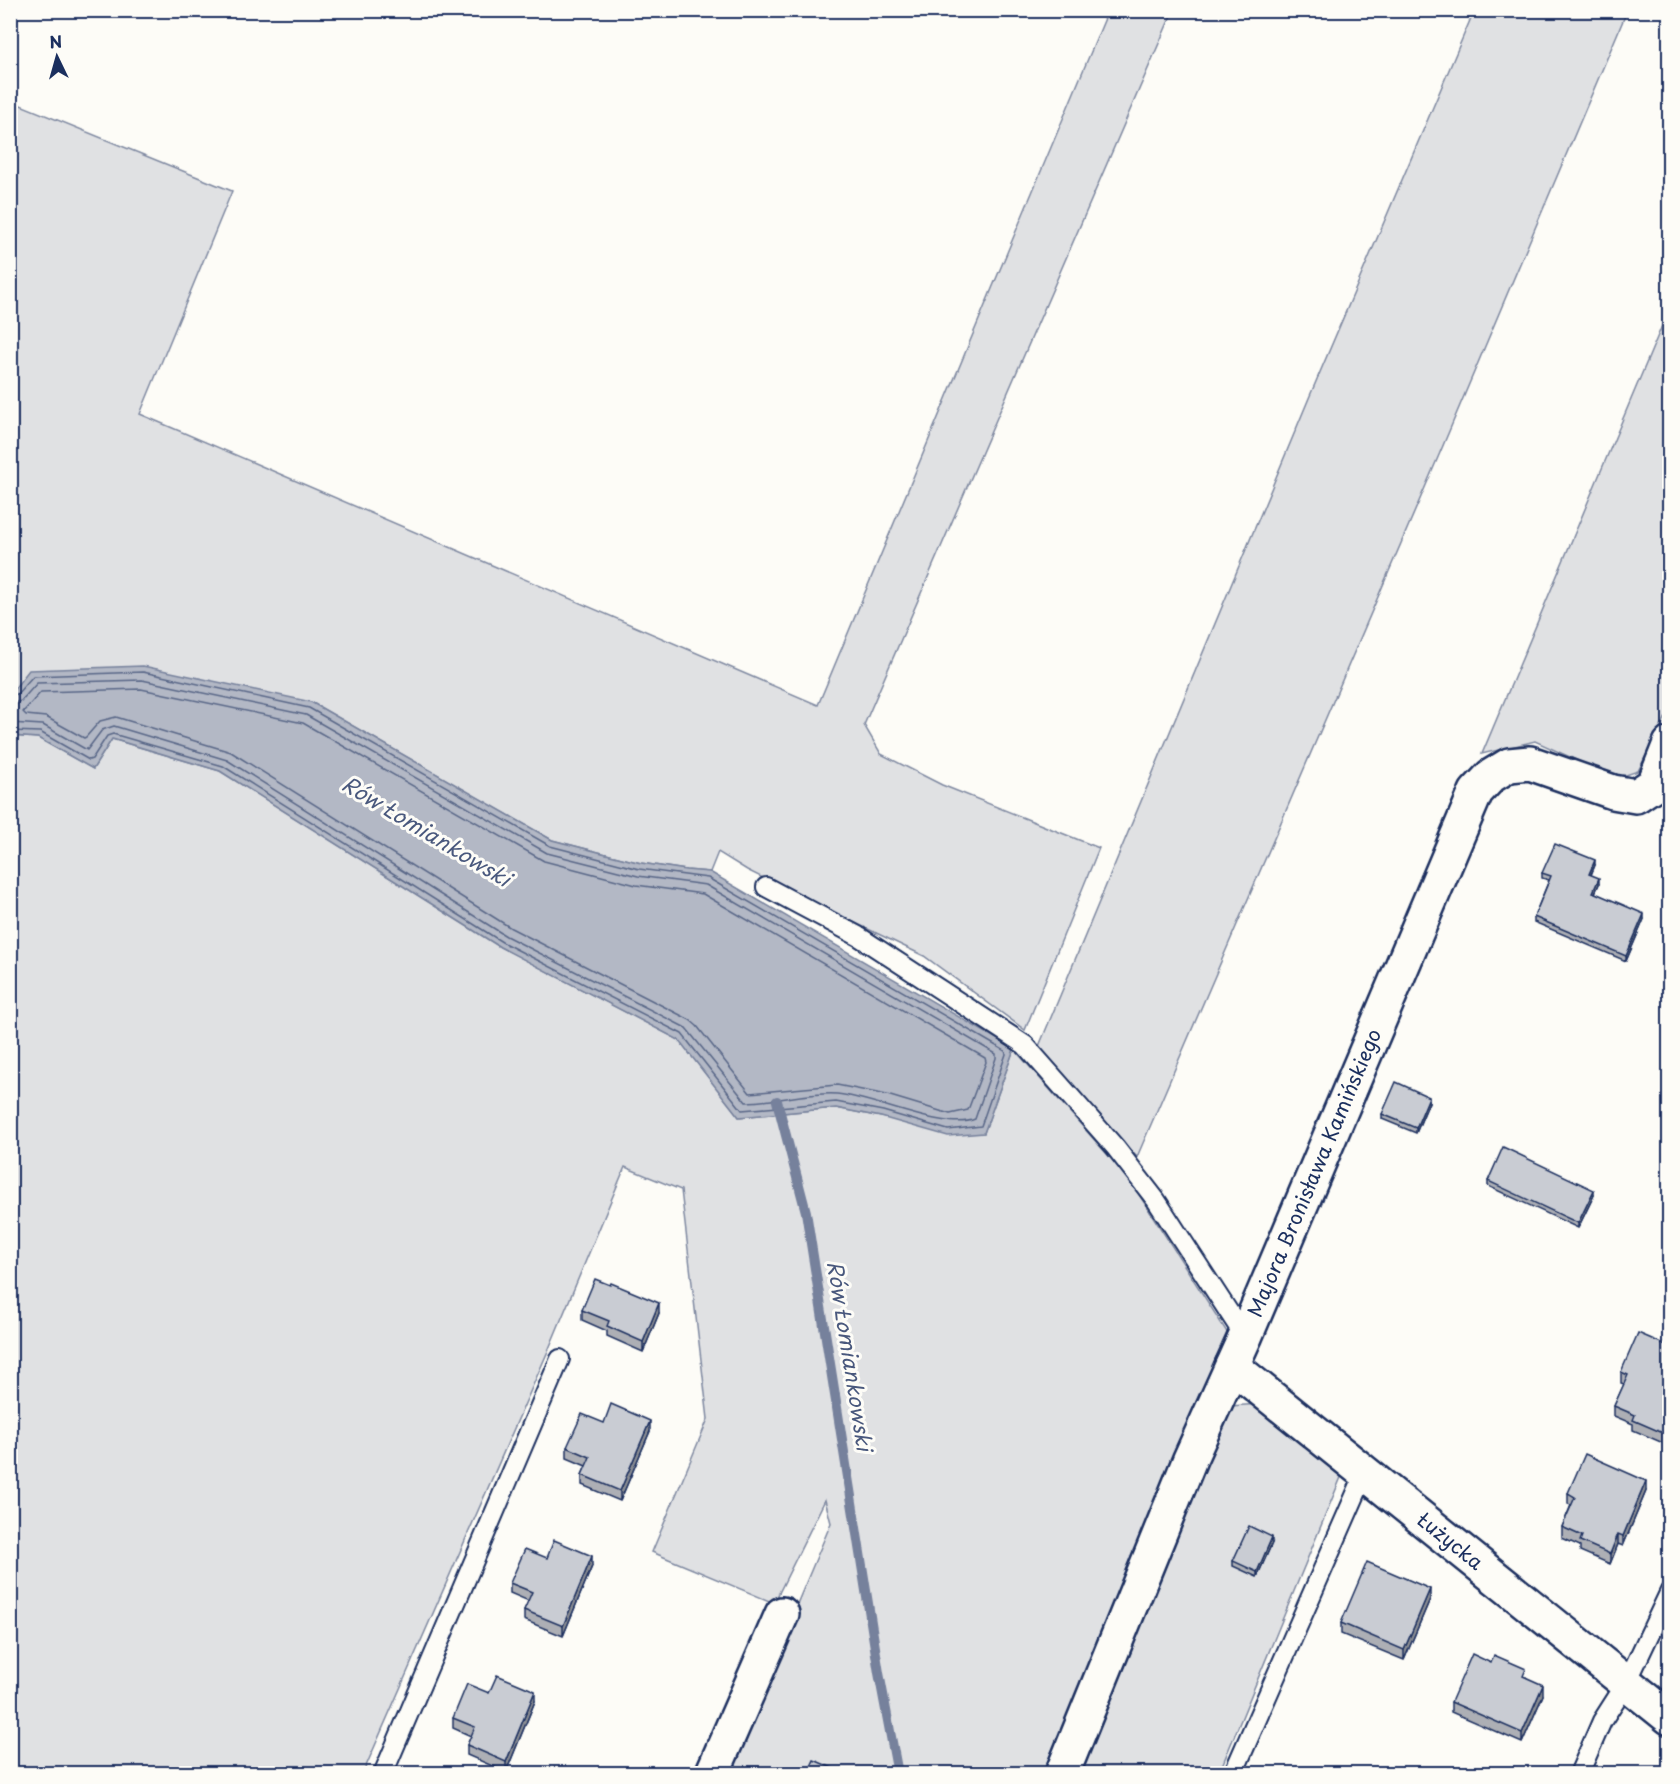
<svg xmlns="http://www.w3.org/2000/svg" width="1680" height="1784" font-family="'Playpen Sans',sans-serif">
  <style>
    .green { fill: #e0e1e3; stroke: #7e88a0; stroke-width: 1.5 }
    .water { fill: #b3b8c5; stroke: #76819c; stroke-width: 1.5 }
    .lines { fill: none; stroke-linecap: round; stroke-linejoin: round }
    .shore { stroke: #586687; stroke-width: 1.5 }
    .stream { stroke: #76819c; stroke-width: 10 }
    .lane-casing { stroke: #1b2f5e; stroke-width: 22 }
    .street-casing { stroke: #1b2f5e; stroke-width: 38 }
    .lane { stroke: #fdfcf7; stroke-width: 18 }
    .street { stroke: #fdfcf7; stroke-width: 33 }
    .wall { fill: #adafb5; stroke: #1b2f5e; stroke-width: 1.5 }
    .shaded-wall { fill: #8d8f94; stroke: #1b2f5e; stroke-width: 1.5 }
    .building { fill: #c9ccd3; stroke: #1b2f5e; stroke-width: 1.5 }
    .labels { text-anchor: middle; stroke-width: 6; stroke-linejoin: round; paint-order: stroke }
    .street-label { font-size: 20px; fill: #1b2f5e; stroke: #fdfcf7 }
    .water-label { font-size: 21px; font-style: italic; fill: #49587d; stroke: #fdfcf7 }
  </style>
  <rect width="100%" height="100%" fill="#fdfcf7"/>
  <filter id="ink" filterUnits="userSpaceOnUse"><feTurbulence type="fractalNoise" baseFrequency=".0167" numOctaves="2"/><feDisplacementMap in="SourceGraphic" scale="12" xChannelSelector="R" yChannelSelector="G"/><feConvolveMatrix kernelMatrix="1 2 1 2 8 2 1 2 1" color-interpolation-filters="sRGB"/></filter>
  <g filter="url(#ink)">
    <!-- green -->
    <g class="green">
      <path d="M 1108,11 L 1173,11 L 864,725 L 881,754 L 942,785 L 1099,848 L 1025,1030 L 924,956 L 789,891 L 747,870 L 718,852 L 710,872 L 686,870 L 641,863 L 552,840 L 311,702 L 11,724 L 11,101 L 232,191 L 140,414 L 818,705 Z"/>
      <path d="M 1474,11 L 1627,11 L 1439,455 L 1137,1157 L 1037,1051 L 1309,398 Z"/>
      <path d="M 1669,309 L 1669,711 L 1638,771 L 1623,776 L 1605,773 L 1535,741 L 1482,754 Z"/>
      <path d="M 10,736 L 38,738 L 93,769 L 112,739 L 220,771 L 500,947 L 679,1040 L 739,1117 L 836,1108 L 881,1117 L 984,1133 L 1014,1049 L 1129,1179 L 1232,1340 L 1049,1773 L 726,1773 L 831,1523 L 825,1500 L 774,1603 L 652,1552 L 708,1419 L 681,1190 L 625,1167 L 548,1351 L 363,1773 L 11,1773 Z"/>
      <path d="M 1262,1404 L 1344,1470 L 1219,1773 L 1075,1774 L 1229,1406 Z"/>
    </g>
    <!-- water -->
    <path class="water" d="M 143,666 L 311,702 L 552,840 L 641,863 L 686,870 L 710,872 L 1014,1049 L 984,1133 L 948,1136 L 881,1117 L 836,1108 L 739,1117 L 679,1040 L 500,947 L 220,771 L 112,739 L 93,769 L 38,738 L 11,736 L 11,693 L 29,670 Z"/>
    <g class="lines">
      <!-- shore -->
      <g class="shore">
        <path d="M 141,689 L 303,723 L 544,861 L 636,885 L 703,894 L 985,1058 L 986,1062 L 968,1110 L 950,1114 L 887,1095 L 837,1085 L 750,1093 L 697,1026 L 690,1020 L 511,928 L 231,752 L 116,717 L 100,721 L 86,737 L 84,738 L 46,717 L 26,715 L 23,712 L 41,692 Z"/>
        <path d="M 10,696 L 17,694 L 33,676 L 143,672 L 309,708 L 550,846 L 639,869 L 708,878 L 1005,1051 L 1006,1054 L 981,1126 L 948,1130 L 883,1111 L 836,1102 L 742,1110 L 682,1034 L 502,942 L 223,766 L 113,734 L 107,736 L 92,759 L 89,760 L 40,732 L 10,731"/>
        <path d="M 10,704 L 21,701 L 37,683 L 142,680 L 306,715 L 547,853 L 638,876 L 706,885 L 996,1054 L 996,1058 L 975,1119 C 946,1132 873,1097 837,1094 C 809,1092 774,1102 746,1102 L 686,1028 L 506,936 L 227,760 L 114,726 L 102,730 L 87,750 L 43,725 L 10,723"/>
      </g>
      <!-- stream -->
      <path class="stream" d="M 777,1101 L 806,1212 L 879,1673 L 898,1774"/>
      <!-- lane casing -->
      <g class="lane-casing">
        <g id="lane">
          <path d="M 766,887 L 858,936 L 1025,1045 L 1115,1147 L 1156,1200 L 1245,1337"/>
          <path d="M 383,1774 L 560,1359"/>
          <path d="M 1233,1774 L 1365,1473"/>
          <path d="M 1579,1774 L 1602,1721 L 1627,1682 L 1670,1591"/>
        </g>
      </g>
      <!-- street casing -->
      <g class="street-casing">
        <g id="street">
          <path id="s1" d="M 1232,1366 L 1670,1718"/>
          <path d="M 712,1774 L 782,1614"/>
          <path id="s2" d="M 1062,1774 L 1190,1459 L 1245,1337 L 1476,792 L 1491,776 L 1509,765 L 1530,763 L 1613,792 L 1636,796 L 1654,784 L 1670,744"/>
        </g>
      </g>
      <!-- lane -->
      <use href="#lane" class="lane"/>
      <!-- street -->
      <use href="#street" class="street"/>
    </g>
    <!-- wall -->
    <g class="wall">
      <path d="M 1595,865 L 1591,875 L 1599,884 L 1595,893 L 1644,919 L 1626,961 L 1534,922 L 1534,917 L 1549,880 L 1542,878 L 1542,873 Z"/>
      <path d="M 1429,1102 L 1416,1133 L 1382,1119 L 1382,1114 Z"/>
      <path d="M 1488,1181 L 1594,1195 L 1578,1228 L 1488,1186 Z"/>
      <path d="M 1670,1280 L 1670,1296 L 1667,1295 L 1667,1285 Z"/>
      <path d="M 582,1310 L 659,1313 L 643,1352 L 607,1336 L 607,1331 L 582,1320 Z"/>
      <path d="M 1666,1345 L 1670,1345 L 1670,1427 L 1663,1443 L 1633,1430 L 1633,1424 L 1614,1416 L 1614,1406 L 1624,1384 L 1621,1383 L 1621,1372 Z"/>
      <path d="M 604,1423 L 650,1431 L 620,1501 L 582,1485 L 582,1475 L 586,1466 L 567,1458 L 567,1447 Z"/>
      <path d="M 1646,1491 L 1623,1546 L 1618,1544 L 1610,1564 L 1580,1551 L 1580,1546 L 1562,1538 L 1562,1527 L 1571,1505 L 1568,1504 L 1568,1493 Z"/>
      <path d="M 1272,1543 L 1257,1577 L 1233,1566 L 1233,1561 Z"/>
      <path d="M 547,1558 L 592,1566 L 563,1636 L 524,1620 L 524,1610 L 529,1601 L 510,1593 L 510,1583 Z"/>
      <path d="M 1430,1599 L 1404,1660 L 1341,1634 L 1341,1623 Z"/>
      <path d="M 1526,1677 L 1543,1695 L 1522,1743 L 1451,1712 L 1451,1702 Z"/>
      <path d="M 489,1693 L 535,1701 L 506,1772 L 467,1755 L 467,1745 L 471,1736 L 453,1728 L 453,1718 Z"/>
    </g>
    <!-- shaded-wall -->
    <g class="shaded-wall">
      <path d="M 1595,860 L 1595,865 L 1589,879 L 1589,874 Z"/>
      <path d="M 1599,878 L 1599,884 L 1593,897 L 1593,892 Z"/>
      <path d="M 1644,914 L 1644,919 L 1626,961 L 1626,956 Z"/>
      <path d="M 1429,1097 L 1429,1102 L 1416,1133 L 1416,1128 Z"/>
      <path d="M 1594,1190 L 1594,1195 L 1578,1228 L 1578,1223 Z"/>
      <path d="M 659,1303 L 659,1313 L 643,1352 L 643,1342 Z"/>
      <path d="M 1670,1417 L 1670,1427 L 1663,1443 L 1663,1433 Z"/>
      <path d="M 650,1421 L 650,1431 L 620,1501 L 620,1491 Z"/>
      <path d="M 1646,1481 L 1646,1491 L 1623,1546 L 1623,1536 Z"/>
      <path d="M 1618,1534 L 1618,1544 L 1610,1564 L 1610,1554 Z"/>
      <path d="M 1272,1537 L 1272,1543 L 1257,1577 L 1257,1572 Z"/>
      <path d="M 592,1556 L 592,1566 L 563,1636 L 563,1626 Z"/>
      <path d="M 1430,1589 L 1430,1599 L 1404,1660 L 1404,1650 Z"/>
      <path d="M 1543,1685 L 1543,1695 L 1522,1743 L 1522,1733 Z"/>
      <path d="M 535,1691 L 535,1701 L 506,1772 L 506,1762 Z"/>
    </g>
    <!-- building -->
    <g class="building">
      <path d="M 1555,844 L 1595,860 L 1589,874 L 1599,878 L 1593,892 L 1644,914 L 1626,956 L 1534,917 L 1551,876 L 1542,873 Z"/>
      <path d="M 1396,1082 L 1429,1097 L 1416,1128 L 1382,1114 Z"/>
      <path d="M 1503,1147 L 1594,1190 L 1578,1223 L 1488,1181 Z"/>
      <path d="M 595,1279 L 610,1285 L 611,1283 L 659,1303 L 643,1342 L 607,1326 L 609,1321 L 582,1310 Z"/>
      <path d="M 1638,1333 L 1666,1345 L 1667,1344 L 1670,1345 L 1670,1417 L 1663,1433 L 1633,1420 L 1635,1415 L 1614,1406 L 1628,1375 L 1621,1372 Z"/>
      <path d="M 611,1404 L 650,1421 L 620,1491 L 582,1475 L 590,1457 L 567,1447 L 582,1414 L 604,1423 Z"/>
      <path d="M 1585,1454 L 1646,1481 L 1623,1536 L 1618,1534 L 1610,1554 L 1580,1541 L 1582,1536 L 1562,1527 L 1575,1497 L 1568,1493 Z"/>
      <path d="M 1249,1526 L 1272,1537 L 1257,1572 L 1233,1561 Z"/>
      <path d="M 554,1540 L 592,1556 L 563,1626 L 524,1610 L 532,1592 L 510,1583 L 525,1549 L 547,1558 Z"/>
      <path d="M 1367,1562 L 1430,1589 L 1404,1650 L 1341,1623 Z"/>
      <path d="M 1472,1654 L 1491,1663 L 1494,1655 L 1526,1669 L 1523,1676 L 1543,1685 L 1522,1733 L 1451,1702 Z"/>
      <path d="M 497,1675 L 535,1691 L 506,1762 L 467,1745 L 475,1727 L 453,1718 L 467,1684 L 489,1693 Z"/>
      <path d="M 814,1760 L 844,1773 L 808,1773 Z"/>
    </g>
  </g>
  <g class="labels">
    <!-- street labels -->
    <g class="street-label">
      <text dy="7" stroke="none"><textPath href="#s2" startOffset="652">Majora Bronisława Kamińskiego</textPath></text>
      <text dy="7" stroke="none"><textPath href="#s1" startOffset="280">Łużycka</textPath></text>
    </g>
    <!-- water labels -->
    <g class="water-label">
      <text transform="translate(426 832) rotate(31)" y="7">Rów Łomiankowski</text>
      <text transform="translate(849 1356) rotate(81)" y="7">Rów Łomiankowski</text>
    </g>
  </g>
  <!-- margin -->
  <rect width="1680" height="1784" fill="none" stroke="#fdfcf7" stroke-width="36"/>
  <rect x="18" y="18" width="1644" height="1748" fill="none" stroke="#1b2f5e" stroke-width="2" filter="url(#ink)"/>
  <!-- north arrow -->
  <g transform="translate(57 57) rotate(355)" stroke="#fdfcf7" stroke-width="4.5" paint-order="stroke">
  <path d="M0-4.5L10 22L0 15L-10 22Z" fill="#1b2f5e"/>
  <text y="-9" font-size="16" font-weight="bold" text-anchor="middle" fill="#1b2f5e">N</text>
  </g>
</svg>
